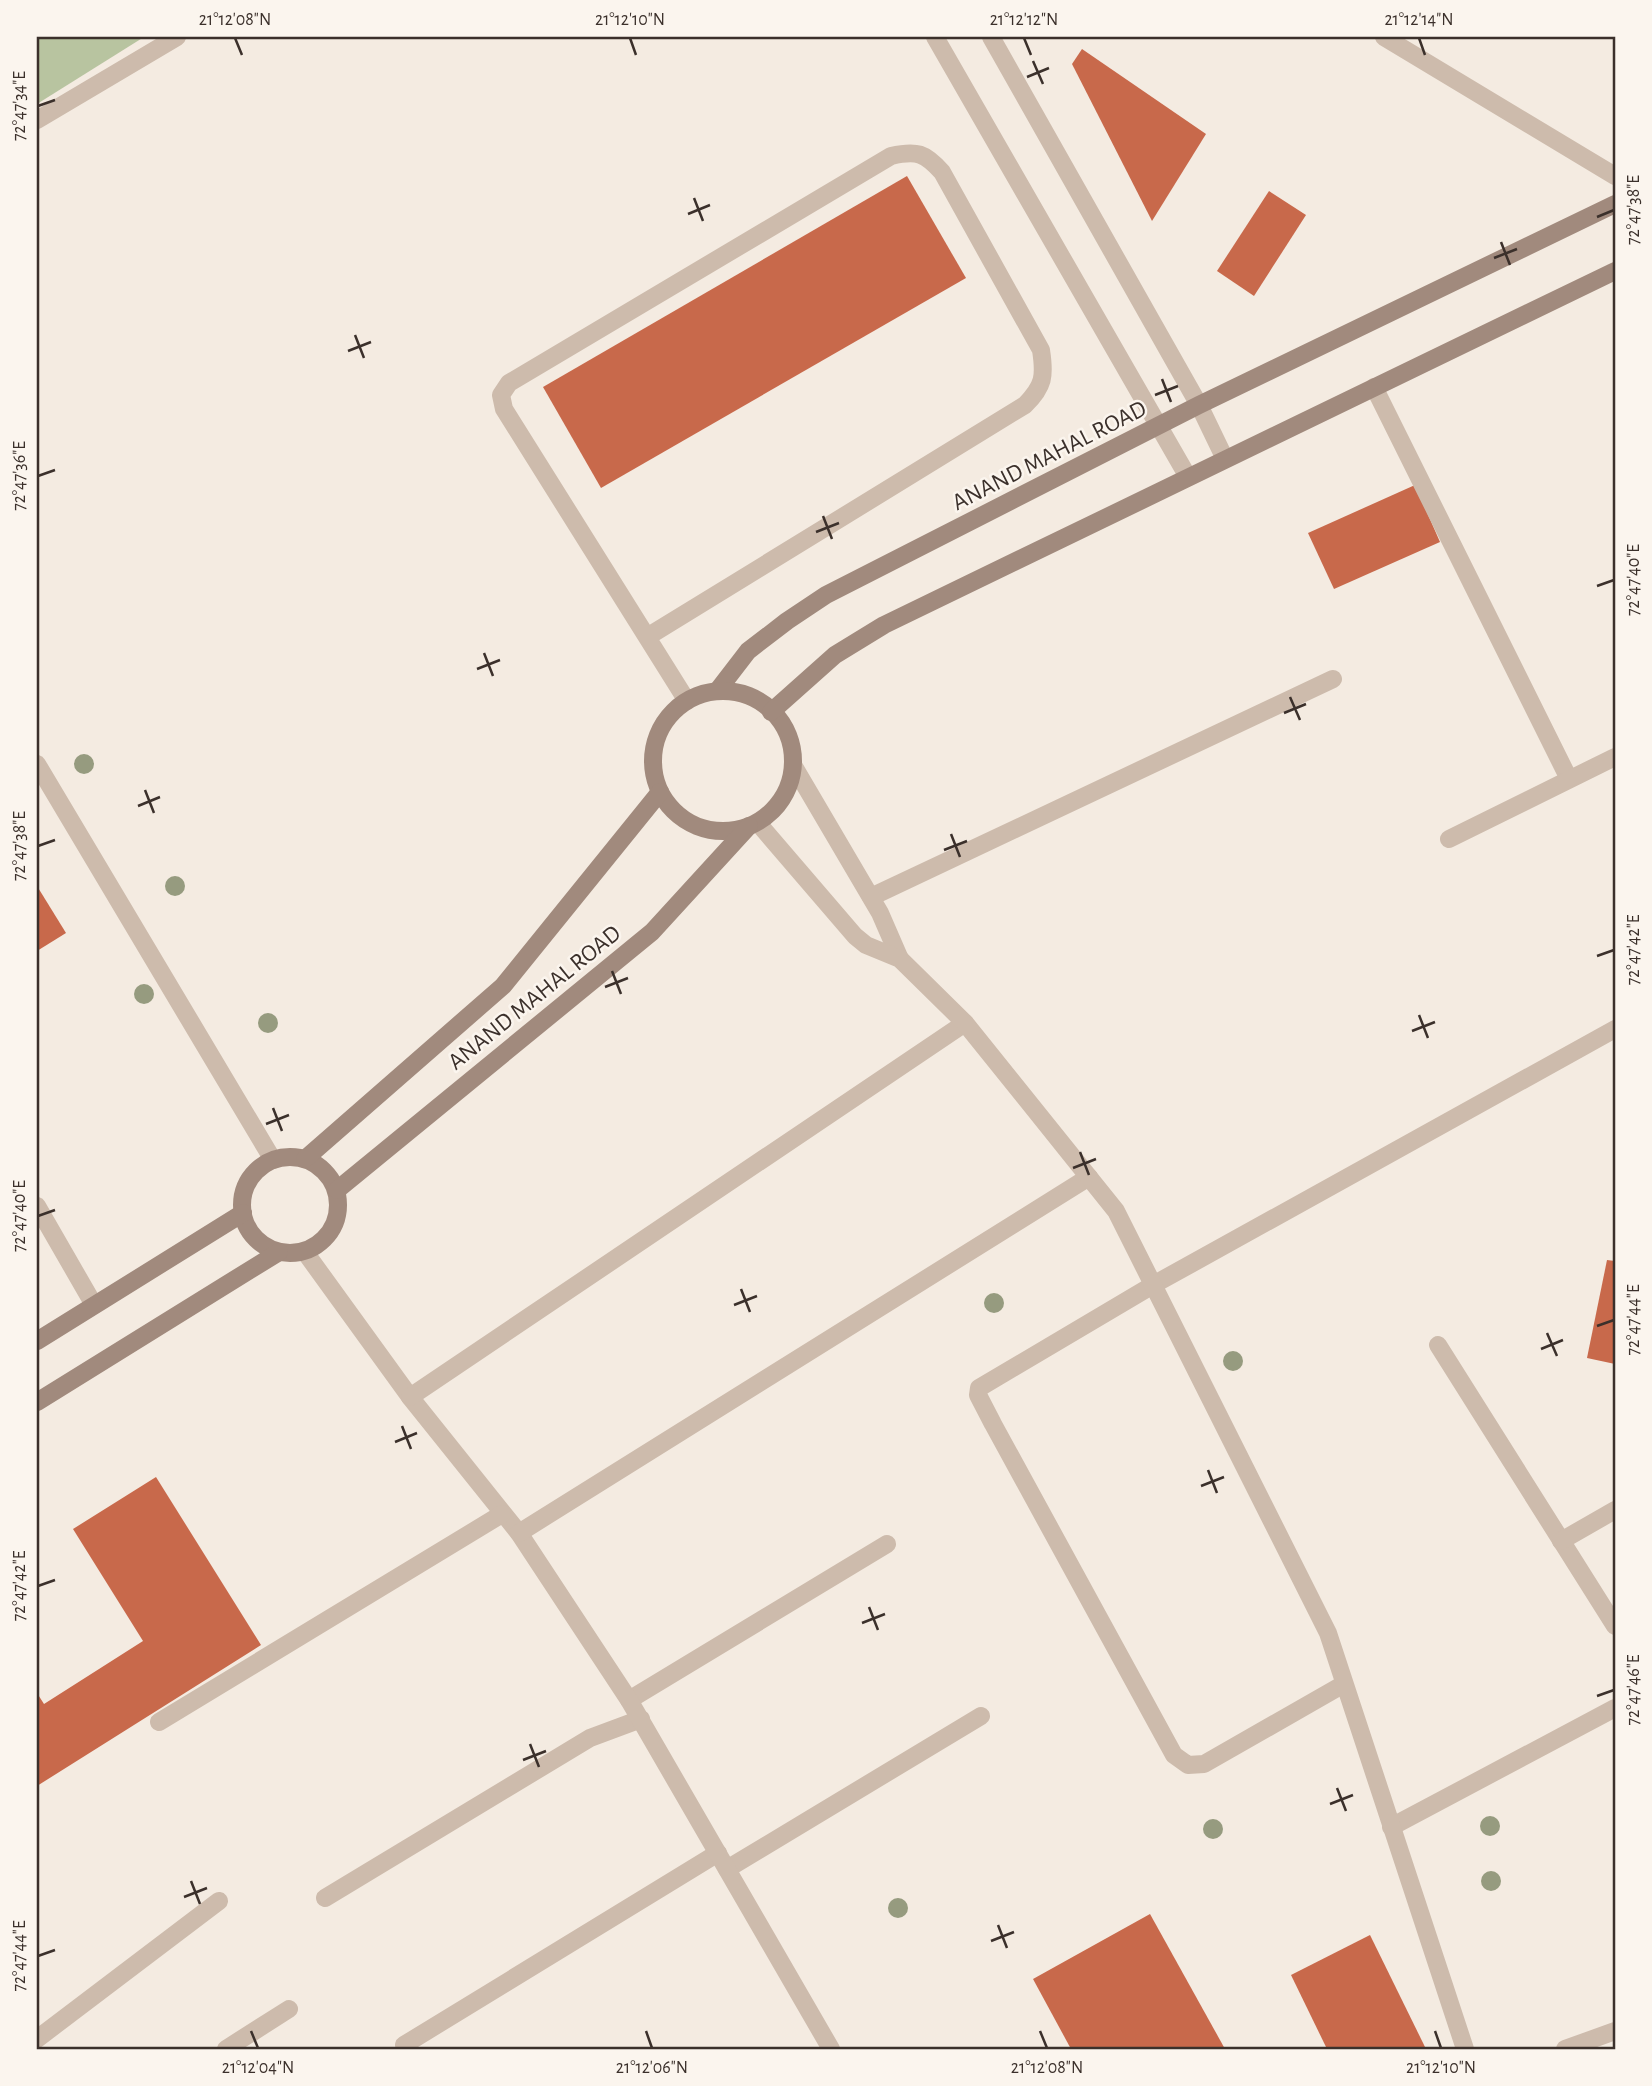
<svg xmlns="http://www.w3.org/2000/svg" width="1652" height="2086" font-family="'Alegreya Sans',sans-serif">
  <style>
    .green { fill: #b8c4a0 }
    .building { fill: #c8694b }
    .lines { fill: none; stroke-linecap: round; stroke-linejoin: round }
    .service { stroke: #cdbbac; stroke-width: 18 }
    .minor { stroke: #cdbbac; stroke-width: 18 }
    .tertiary { stroke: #cdbbac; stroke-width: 18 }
    .secondary { stroke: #a18a7d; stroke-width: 18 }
    .tree { fill: #969b7f }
    .ticks { fill: none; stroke: #3b302b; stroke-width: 2.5 }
    .labels { text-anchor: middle; stroke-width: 5; stroke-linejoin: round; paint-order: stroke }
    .street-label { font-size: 24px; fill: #3b302b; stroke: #fbf5ee }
    .neatline { fill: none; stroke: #3b302b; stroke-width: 2.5 }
    .ticks-label { font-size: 18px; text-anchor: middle; fill: #3b302b }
  </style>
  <rect width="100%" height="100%" fill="#f4ebe1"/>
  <!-- green -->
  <path class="green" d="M 37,37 L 144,37 L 37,104 Z"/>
  <!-- building -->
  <g class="building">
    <path d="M 1082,49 L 1206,134 L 1152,221 L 1072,64 Z"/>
    <path d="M 907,176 L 966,278 L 601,488 L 543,387 Z"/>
    <path d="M 1269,191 L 1306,215 L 1254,296 L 1217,271 Z"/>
    <path d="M 1415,485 L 1440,542 L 1334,589 L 1308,533 Z"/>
    <path d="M 37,886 L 66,933 L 37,951 Z"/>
    <path d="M 1607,1260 L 1615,1261 L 1615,1364 L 1587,1358 Z"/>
    <path d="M 156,1477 L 261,1645 L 37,1786 L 37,1693 L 44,1704 L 143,1641 L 73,1529 Z"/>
    <path d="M 1150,1914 L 1225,2049 L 1071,2049 L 1033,1979 Z"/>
    <path d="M 1370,1935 L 1426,2049 L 1327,2049 L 1291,1975 Z"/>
  </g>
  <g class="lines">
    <!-- service -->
    <g class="service">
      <path d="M 37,120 L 177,37"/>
      <path d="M 647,637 L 1025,405 C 1044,386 1045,376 1041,350 L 942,172 C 925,153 917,150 891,156 L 509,383 L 501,395 L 504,409 L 687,701"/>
      <path d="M 871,897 L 1333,679"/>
      <path d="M 629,1700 L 887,1544"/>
      <path d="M 727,1869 L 981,1716"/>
      <path d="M 325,1898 L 590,1738 L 641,1719"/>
      <path d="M 404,2045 L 718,1853"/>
      <path d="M 226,2049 L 289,2009"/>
    </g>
    <!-- minor -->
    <g class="minor">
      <path d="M 1384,37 L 1615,176"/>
      <path d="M 1374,387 L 1569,779"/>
      <path d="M 1449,839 L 1615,757"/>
      <path d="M 37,1206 L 94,1305"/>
      <path d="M 305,1252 L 410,1397 L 519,1533 L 629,1700 L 831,2049"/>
      <path d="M 1438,1345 L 1615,1626"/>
      <path d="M 410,1397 L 965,1023"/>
      <path d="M 519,1533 L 1089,1177"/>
      <path d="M 1561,1541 L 1615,1510"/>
      <path d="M 1344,1684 L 1204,1764 L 1188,1765 L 1174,1755 L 993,1424 L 978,1395 L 979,1388 L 1153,1285 L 1615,1029"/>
      <path d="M 159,1722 L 502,1514"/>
      <path d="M 1391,1827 L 1615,1708"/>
      <path d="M 37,2039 L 219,1901"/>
      <path d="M 1565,2049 L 1615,2031"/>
    </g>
    <!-- tertiary -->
    <g class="tertiary">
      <path d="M 935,37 L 1188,477"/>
      <path d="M 991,37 L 1199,405 L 1225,459"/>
      <path d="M 37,764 L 273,1160"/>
      <path d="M 793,765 L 880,913 L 900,959"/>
      <path d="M 758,823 L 855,936 L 866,945 L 900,959 L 965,1023 L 1116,1211 L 1328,1633 L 1465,2049"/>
    </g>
    <!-- secondary -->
    <g class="secondary">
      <path d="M 718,690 L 748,651 L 787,621 L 826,595 L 1199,405 L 1615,204"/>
      <circle cx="723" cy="761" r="70"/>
      <path d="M 771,712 L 835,655 L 884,625 L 1615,271"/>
      <circle cx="290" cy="1205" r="48"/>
      <path d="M 305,1159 L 503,986 L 660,792"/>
      <path d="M 337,1190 L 652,932 L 749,826"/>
      <path d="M 37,1341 L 243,1213"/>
      <path d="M 37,1402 L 279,1252"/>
    </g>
  </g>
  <!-- trees -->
  <g class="tree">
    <circle cx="84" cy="764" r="10"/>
    <circle cx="175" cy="886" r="10"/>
    <circle cx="144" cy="994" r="10"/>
    <circle cx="268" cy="1023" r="10"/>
    <circle cx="994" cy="1303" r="10"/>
    <circle cx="1233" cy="1361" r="10"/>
    <circle cx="1490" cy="1826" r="10"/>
    <circle cx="1213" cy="1829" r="10"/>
    <circle cx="1491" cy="1881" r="10"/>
    <circle cx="898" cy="1908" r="10"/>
  </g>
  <!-- ticks -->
  <path class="ticks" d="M 235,38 L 242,55M 630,38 L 636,55M 1024,38 L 1031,55M 1419,38 L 1425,55M 1033,61 L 1043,84M 1027,77 L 1049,68M 38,106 L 55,100M 694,198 L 703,221M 688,214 L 710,205M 1597,217 L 1614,210M 1501,242 L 1510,265M 1494,258 L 1517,249M 355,335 L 364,358M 348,351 L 371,342M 1162,379 L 1171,402M 1155,395 L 1178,386M 38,476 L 55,470M 823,516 L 832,539M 816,532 L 839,523M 1597,586 L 1614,580M 484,653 L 493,676M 477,669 L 500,660M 1290,697 L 1300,720M 1284,713 L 1306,704M 145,790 L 154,813M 138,806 L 160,797M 951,834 L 960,857M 38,846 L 55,840M 944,850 L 967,841M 1597,956 L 1614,950M 612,971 L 621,994M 605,987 L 628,978M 1419,1015 L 1428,1038M 1412,1031 L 1435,1022M 273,1108 L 282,1131M 266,1124 L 289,1115M 1080,1152 L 1089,1175M 1073,1168 L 1096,1159M 38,1216 L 55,1210M 741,1289 L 750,1312M 734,1305 L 757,1296M 1597,1326 L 1614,1320M 1547,1333 L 1557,1356M 1541,1349 L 1563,1340M 402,1426 L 411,1449M 395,1442 L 417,1433M 1208,1470 L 1217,1493M 1201,1486 L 1224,1477M 38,1586 L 55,1580M 869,1607 L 878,1630M 862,1623 L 885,1614M 1597,1696 L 1614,1690M 530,1744 L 539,1767M 523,1760 L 546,1751M 1337,1788 L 1346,1811M 1330,1804 L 1353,1795M 191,1881 L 200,1904M 184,1897 L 207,1888M 998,1925 L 1007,1948M 991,1941 L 1014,1932M 38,1956 L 55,1950M 251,2031 L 258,2048M 646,2031 L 652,2048M 1040,2031 L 1047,2048M 1435,2031 L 1441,2048"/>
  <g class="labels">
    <!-- street labels -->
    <g class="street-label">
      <text transform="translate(1049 455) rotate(-27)" y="8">ANAND MAHAL ROAD</text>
      <text transform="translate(534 997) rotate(-39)" y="8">ANAND MAHAL ROAD</text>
    </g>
  </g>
  <!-- border -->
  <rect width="1652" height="2086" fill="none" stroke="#fbf5ee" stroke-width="77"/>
  <rect x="38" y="38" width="1576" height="2010" class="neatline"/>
  <g class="ticks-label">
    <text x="235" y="25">21°12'08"N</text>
    <text x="630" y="25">21°12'10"N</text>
    <text x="1024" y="25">21°12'12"N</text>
    <text x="1419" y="25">21°12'14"N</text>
    <text transform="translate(19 106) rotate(-90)" y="6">72°47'34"E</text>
    <text transform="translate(1633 210) rotate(-90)" y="6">72°47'38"E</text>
    <text transform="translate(19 476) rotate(-90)" y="6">72°47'36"E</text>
    <text transform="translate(1633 580) rotate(-90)" y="6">72°47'40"E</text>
    <text transform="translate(19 846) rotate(-90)" y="6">72°47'38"E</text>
    <text transform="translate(1633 950) rotate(-90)" y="6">72°47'42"E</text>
    <text transform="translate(19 1216) rotate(-90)" y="6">72°47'40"E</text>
    <text transform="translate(1633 1320) rotate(-90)" y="6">72°47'44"E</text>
    <text transform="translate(19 1586) rotate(-90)" y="6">72°47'42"E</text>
    <text transform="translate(1633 1690) rotate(-90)" y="6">72°47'46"E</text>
    <text transform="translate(19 1956) rotate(-90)" y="6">72°47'44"E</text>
    <text x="258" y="2073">21°12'04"N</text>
    <text x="652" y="2073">21°12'06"N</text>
    <text x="1047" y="2073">21°12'08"N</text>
    <text x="1441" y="2073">21°12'10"N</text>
  </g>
</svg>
